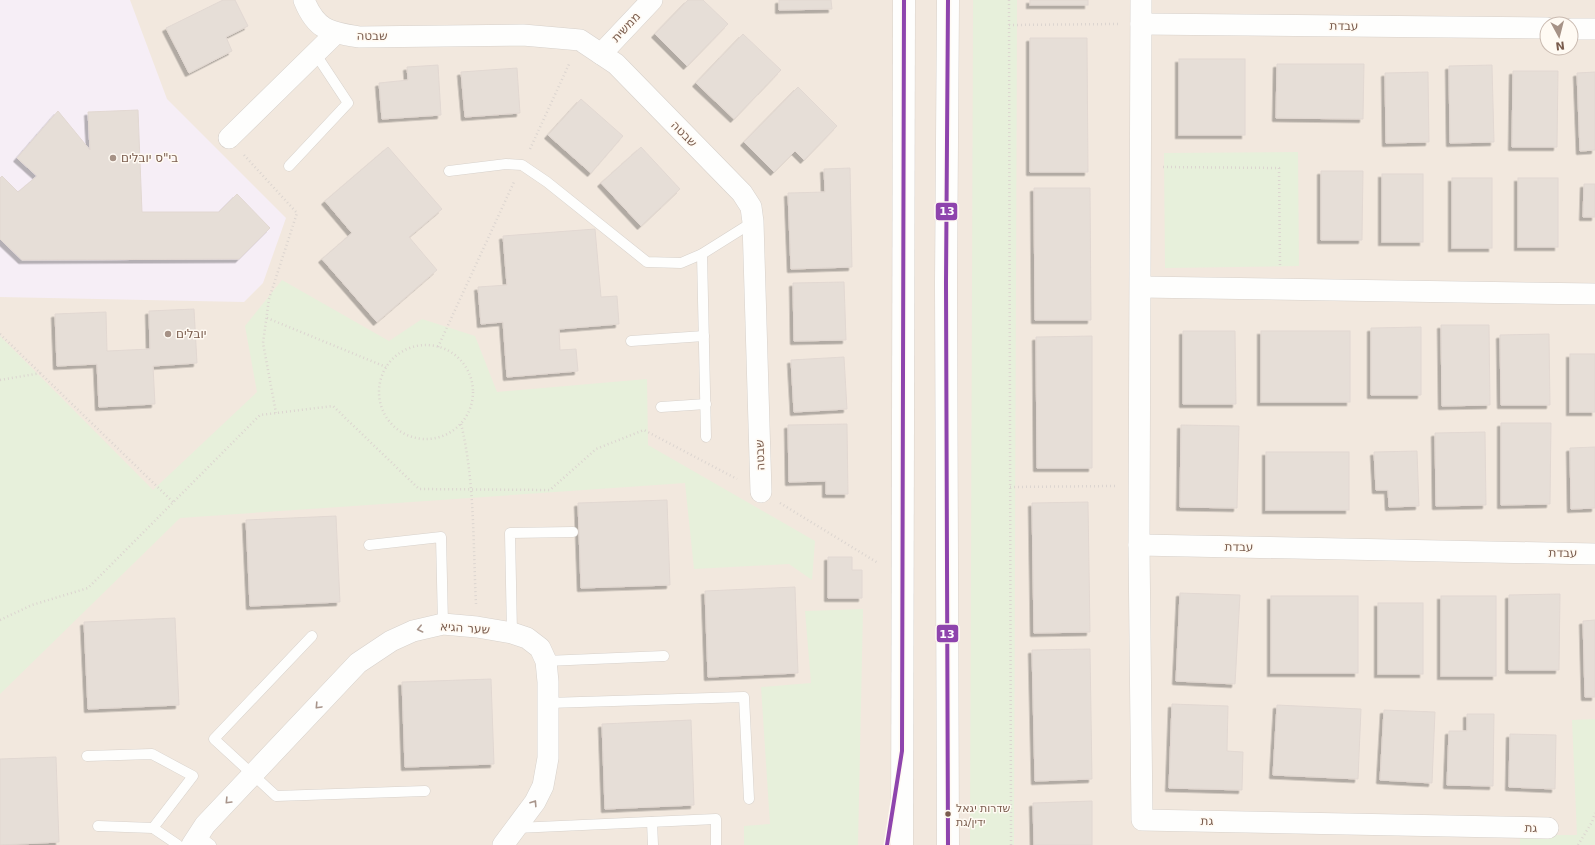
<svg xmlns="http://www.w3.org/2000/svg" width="1595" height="845" font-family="'DejaVu Sans',Heebo,sans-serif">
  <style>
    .residential { fill: #f2e8de; fill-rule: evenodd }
    .education { fill: #f6eef6 }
    .green { fill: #e7f0db }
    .building { fill: #e6ded7; stroke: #e2d8d2; filter: url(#shadow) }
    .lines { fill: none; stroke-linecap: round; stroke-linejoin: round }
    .lane-casing { stroke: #d7d1cb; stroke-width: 11 }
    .street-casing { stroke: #d7d1cb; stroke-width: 22 }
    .secondary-casing { stroke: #d9d2cb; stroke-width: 23 }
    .path { stroke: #dcd5d0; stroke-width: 2.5; stroke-dasharray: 1 3; stroke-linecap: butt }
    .lane { stroke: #fefefd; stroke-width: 10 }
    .street { stroke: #fefefd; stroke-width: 21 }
    .secondary { stroke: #fefefd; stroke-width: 22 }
    .bus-1-casing { stroke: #fffaf3; stroke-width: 7 }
    .bus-1 { stroke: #8e44ad; stroke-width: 4 }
    .oneway { stroke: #a8958b }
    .poi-dot { fill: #a69286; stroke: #fffaf3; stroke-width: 1.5 }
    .bus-dot { fill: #7a5c4d; stroke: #fffaf3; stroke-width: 1.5 }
    .labels { text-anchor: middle; stroke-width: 3; stroke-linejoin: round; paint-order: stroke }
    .bus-label { font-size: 11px; fill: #7a5c4d; stroke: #fffaf3; text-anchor: start }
    .street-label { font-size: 12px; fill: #7a5c4d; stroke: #fffaf3 }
    .poi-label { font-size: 12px; fill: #7a5c4d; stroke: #fffaf3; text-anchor: start }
    .line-badge { stroke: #fffaf3; stroke-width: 1.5 }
    .badge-label { font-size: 11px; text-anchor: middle; font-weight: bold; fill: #fff }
  </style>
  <defs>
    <filter id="shadow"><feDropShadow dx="-3.5" dy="3.5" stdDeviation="0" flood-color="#0004"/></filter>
  </defs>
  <rect width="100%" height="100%" fill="#f9f5f0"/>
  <!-- residential -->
  <path class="residential" d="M 0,0 L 1595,0 L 1595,845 L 0,845 ZM 1547,24 L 1571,24 L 1571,48 L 1547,48 Z"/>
  <!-- education -->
  <path class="education" d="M 0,0 L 130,0 L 167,99 L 286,218 L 263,283 L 244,302 L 0,297 Z"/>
  <!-- green -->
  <g class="green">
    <path d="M 973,0 L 1017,0 L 1014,845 L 970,845 Z"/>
    <path d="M 1298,152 L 1299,266 L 1165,268 L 1164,153 Z"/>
    <path d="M 282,280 L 389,341 L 422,319 L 475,336 L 497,392 L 647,379 L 648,445 L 815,541 L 812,580 L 789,564 L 694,569 L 685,483 L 180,518 L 0,694 L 0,336 L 153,490 L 257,392 L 245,326 Z"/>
    <path d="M 863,609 L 858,845 L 744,845 L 744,826 L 770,824 L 761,687 L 811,683 L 805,611 Z"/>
    <path d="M 1595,719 L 1595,845 L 1520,845 L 1520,835 L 1577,835 L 1572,720 Z"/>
  </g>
  <!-- building -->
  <g class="building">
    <path d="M 223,0 L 235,0 L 248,26 L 226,37 L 232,51 L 189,73 L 166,28 Z"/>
    <path d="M 688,0 L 703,0 L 728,24 L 687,66 L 655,34 Z"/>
    <path d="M 779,0 L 831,0 L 832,9 L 779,10 Z"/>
    <rect x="1030" y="0" width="58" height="5"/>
    <path d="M 743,34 L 781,70 L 734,119 L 696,83 Z"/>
    <path d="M 1030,38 L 1087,38 L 1088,172 L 1030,172 Z"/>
    <rect x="1179" y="59" width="66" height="76"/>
    <path d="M 1277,64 L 1364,64 L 1363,119 L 1276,118 Z"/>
    <path d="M 438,65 L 441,115 L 382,119 L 379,83 L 408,80 L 407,67 Z"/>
    <path d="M 1492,65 L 1494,142 L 1450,143 L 1449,66 Z"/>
    <path d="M 517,68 L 520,113 L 465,117 L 461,72 Z"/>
    <path d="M 1513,71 L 1558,71 L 1557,147 L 1512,147 Z"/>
    <path d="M 1428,72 L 1429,142 L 1386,143 L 1385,73 Z"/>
    <path d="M 1595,72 L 1595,150 L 1580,151 L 1577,73 Z"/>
    <path d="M 798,87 L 837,126 L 804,160 L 795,151 L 774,172 L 744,142 Z"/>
    <path d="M 581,99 L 623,136 L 591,173 L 548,135 Z"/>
    <path d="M 138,110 L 142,212 L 219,212 L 237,194 L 270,228 L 239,259 L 22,260 L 0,239 L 0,178 L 2,176 L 18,192 L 37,176 L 17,158 L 58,111 L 90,150 L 88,112 Z"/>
    <path d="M 388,147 L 442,209 L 409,237 L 437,270 L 377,322 L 322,259 L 352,233 L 325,201 Z"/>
    <path d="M 641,147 L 680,189 L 641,226 L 601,183 Z"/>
    <path d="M 850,168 L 852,267 L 791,269 L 788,193 L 825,192 L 824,169 Z"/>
    <path d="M 1321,171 L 1363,171 L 1362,240 L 1321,240 Z"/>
    <rect x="1382" y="174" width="41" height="68"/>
    <rect x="1452" y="178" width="40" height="70"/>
    <rect x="1518" y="178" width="40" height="69"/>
    <path d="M 1584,184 L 1595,184 L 1595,217 L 1583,217 Z"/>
    <path d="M 1034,188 L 1090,188 L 1091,320 L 1035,320 Z"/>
    <path d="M 595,229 L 601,297 L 617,296 L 619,324 L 559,329 L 560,350 L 576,349 L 578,371 L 507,377 L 503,322 L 481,324 L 478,287 L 507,285 L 503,236 Z"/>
    <path d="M 844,282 L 846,340 L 794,341 L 793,283 Z"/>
    <path d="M 194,309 L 197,363 L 153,366 L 155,404 L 99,407 L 97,364 L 57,366 L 55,314 L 106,312 L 107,351 L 150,349 L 149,311 Z"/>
    <path d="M 1441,325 L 1489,325 L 1490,405 L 1442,406 Z"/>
    <path d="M 1421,327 L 1421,395 L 1371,395 L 1371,328 Z"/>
    <path d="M 1183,331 L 1235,331 L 1236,404 L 1183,404 Z"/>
    <rect x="1261" y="331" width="89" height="71"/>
    <path d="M 1549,334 L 1550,405 L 1501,405 L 1500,335 Z"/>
    <path d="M 1092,336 L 1092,468 L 1037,468 L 1036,337 Z"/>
    <rect x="1570" y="354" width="25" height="58"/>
    <path d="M 844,357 L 847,409 L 794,412 L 791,360 Z"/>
    <path d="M 1501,423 L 1551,423 L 1550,504 L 1501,505 Z"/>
    <path d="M 847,424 L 848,494 L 826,494 L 826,481 L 789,482 L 788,425 Z"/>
    <path d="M 1181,425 L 1239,426 L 1237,508 L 1180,507 Z"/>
    <path d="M 1485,432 L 1486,505 L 1436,506 L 1435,433 Z"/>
    <path d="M 1595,447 L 1595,508 L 1571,509 L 1570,448 Z"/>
    <path d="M 1417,451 L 1419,506 L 1389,507 L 1388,490 L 1376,490 L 1374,452 Z"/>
    <rect x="1266" y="452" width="83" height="58"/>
    <path d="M 667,500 L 670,585 L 581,588 L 578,503 Z"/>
    <path d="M 1088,502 L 1090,632 L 1034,633 L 1032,503 Z"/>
    <path d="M 336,516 L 340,602 L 250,606 L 246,520 Z"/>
    <path d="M 828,557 L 852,557 L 852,570 L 862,570 L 862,598 L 828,598 Z"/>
    <path d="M 795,587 L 798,673 L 708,677 L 705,591 Z"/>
    <path d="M 1180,593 L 1240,595 L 1235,684 L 1176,681 Z"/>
    <path d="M 1560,594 L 1559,670 L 1509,670 L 1509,595 Z"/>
    <rect x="1271" y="596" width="87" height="77"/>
    <rect x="1441" y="596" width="55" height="80"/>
    <rect x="1378" y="603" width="45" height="71"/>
    <path d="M 175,618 L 179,705 L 88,709 L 84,622 Z"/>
    <path d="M 1595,620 L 1595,697 L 1585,697 L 1583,621 Z"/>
    <path d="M 1090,649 L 1092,779 L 1035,781 L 1032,650 Z"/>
    <path d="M 491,679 L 494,764 L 405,767 L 402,682 Z"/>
    <path d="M 1172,704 L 1228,706 L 1227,751 L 1243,752 L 1242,790 L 1169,788 Z"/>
    <path d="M 1277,705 L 1361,709 L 1358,779 L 1273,775 Z"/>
    <path d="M 1384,710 L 1435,712 L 1432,783 L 1380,780 Z"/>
    <path d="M 1467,714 L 1494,714 L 1493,786 L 1447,785 L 1449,731 L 1467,731 Z"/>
    <path d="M 691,720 L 694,805 L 605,809 L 602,724 Z"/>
    <path d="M 1510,734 L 1556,735 L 1555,789 L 1509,787 Z"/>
    <path d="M 56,757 L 59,842 L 0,845 L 0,759 Z"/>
    <path d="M 1092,801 L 1092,845 L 1034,845 L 1033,803 Z"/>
  </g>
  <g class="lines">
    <!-- lane casing -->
    <g class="lane-casing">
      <g id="lane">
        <path d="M 289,166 L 348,103 L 315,53"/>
        <path d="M 449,171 L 506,164 L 522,165 L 547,182 L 647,262 L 681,263 L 702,254 L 753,222"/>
        <path d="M 702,254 L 706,437"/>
        <path d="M 631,341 L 704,336"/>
        <path d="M 661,407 L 706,404"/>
        <path d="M 369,545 L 441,537 L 443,624"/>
        <path d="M 512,633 L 510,533 L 573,532"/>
        <path d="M 312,636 L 214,739 L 276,796 L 425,791"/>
        <path d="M 546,661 L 664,656"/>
        <path d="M 548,703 L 744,697 L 749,799"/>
        <path d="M 87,756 L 152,754 L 193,776 L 153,828 L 178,845"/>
        <path d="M 652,822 L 653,845"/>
        <path d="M 98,826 L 153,828"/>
        <path d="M 516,828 L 716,819 L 716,845"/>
        <path d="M 198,835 L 211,845"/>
      </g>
    </g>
    <!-- street casing -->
    <g class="street-casing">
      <g id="street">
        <path d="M 304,0 C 316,30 329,32 359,37 L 523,35 L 580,40 L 616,64 L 742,193 L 751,207 L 753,222 L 761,492"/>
        <path d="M 1141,0 L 1139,545 L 1142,820 L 1548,828"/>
        <path d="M 1141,24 L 1547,28"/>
        <path d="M 1571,29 L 1595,29"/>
        <path d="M 601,54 L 652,0"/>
        <path d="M 229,138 L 336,33"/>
        <path d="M 1141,287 L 1595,294"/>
        <path d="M 1139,545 L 1595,554"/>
        <path d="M 192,845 L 205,825 L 358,663 L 391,641 L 413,631 L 443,624 L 477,627 L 512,633 L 527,638 L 540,648 L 546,661 L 548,682 L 548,758 L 543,786 L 535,802 L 503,845"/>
      </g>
    </g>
    <!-- secondary casing -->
    <g class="secondary-casing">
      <g id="secondary">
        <path d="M 948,0 L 946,283 L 948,845"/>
        <path d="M 902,845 L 904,0"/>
      </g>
    </g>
    <!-- path -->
    <g class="path">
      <path d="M 1009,0 L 1011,845"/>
      <path d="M 1009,25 L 1118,24"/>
      <path d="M 530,149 L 570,62"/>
      <path d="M 244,155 L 297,213 L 269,299 L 263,343 L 276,413"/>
      <path d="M 1163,167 L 1279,168 L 1280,265"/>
      <path d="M 267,318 L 386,367"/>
      <path d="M 0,334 L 173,502"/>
      <circle cx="426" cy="392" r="47"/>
      <path d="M 438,347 L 514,182"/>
      <path d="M 0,380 L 41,373"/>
      <path d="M 461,424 C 475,480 473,547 476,604"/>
      <path d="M 1010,487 L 1115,486"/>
      <path d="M 780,503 L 878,563"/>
      <path d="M 0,620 L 32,605 L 88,588 L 260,415 L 333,406 L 419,489 L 550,490 L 596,449 L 644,430 L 737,479"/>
      <path d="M 1578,845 L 1592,822 L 1595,813"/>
    </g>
    <!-- lane -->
    <use href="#lane" class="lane"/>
    <!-- street -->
    <use href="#street" class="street"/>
    <!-- secondary -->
    <use href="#secondary" class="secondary"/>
    <!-- bus-1 casing -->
    <g class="bus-1-casing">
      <g id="bus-1">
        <path d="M 948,0 L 946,283 L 948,845"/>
        <path d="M 887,845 L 902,751 L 904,0"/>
      </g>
    </g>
    <!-- bus-1 -->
    <use href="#bus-1" class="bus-1"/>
  </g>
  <!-- one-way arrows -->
  <defs><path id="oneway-chevron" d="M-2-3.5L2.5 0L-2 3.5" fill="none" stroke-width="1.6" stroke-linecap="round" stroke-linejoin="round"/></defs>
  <g class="oneway">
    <use href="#oneway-chevron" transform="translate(420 629) rotate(167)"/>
    <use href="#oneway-chevron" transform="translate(318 706) rotate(133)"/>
    <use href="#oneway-chevron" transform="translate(228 801) rotate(134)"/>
    <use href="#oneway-chevron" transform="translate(534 803) rotate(-57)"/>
  </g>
  <!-- markers -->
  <g class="poi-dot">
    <circle cx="113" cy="158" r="4"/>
    <circle cx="168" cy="334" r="4"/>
  </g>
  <circle class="bus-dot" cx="948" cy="814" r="3.5"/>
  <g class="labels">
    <!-- bus labels -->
    <g class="bus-label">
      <text x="956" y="812">שדרות יגאל<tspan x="956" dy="14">ידין/גת</tspan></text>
    </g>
    <!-- street labels -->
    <g class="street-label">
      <text transform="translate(1344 26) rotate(1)" y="4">עבדת</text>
      <text transform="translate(626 27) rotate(-47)" y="4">ממשית</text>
      <text transform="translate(372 36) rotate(1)" y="4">שבטה</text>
      <text transform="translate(684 134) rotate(46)" y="4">שבטה</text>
      <text transform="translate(760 455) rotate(-92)" y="4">שבטה</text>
      <text transform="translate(1239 547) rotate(1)" y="4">עבדת</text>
      <text transform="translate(1563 553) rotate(1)" y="4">עבדת</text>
      <text transform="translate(465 628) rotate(4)" y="4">שער הגיא</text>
      <text transform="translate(1207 821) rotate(1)" y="4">גת</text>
      <text transform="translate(1531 828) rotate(2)" y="4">גת</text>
    </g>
    <!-- poi labels -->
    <g class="poi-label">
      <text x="121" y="162">בי"ס יובלים</text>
      <text x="176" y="338">יובלים</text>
    </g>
  </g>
  <g class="line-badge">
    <rect x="935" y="202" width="23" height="19" rx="4" fill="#8e44ad"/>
    <rect x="936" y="624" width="23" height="19" rx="4" fill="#8e44ad"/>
  </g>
  <g class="badge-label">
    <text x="947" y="215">13</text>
    <text x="947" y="638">13</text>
  </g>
  <!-- north arrow -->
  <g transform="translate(1559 36) rotate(173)"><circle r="19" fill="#fffaf3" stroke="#cabbb1"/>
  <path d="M0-3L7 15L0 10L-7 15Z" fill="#a69286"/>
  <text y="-6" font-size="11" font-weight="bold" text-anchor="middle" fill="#7a5c4d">N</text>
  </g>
</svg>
